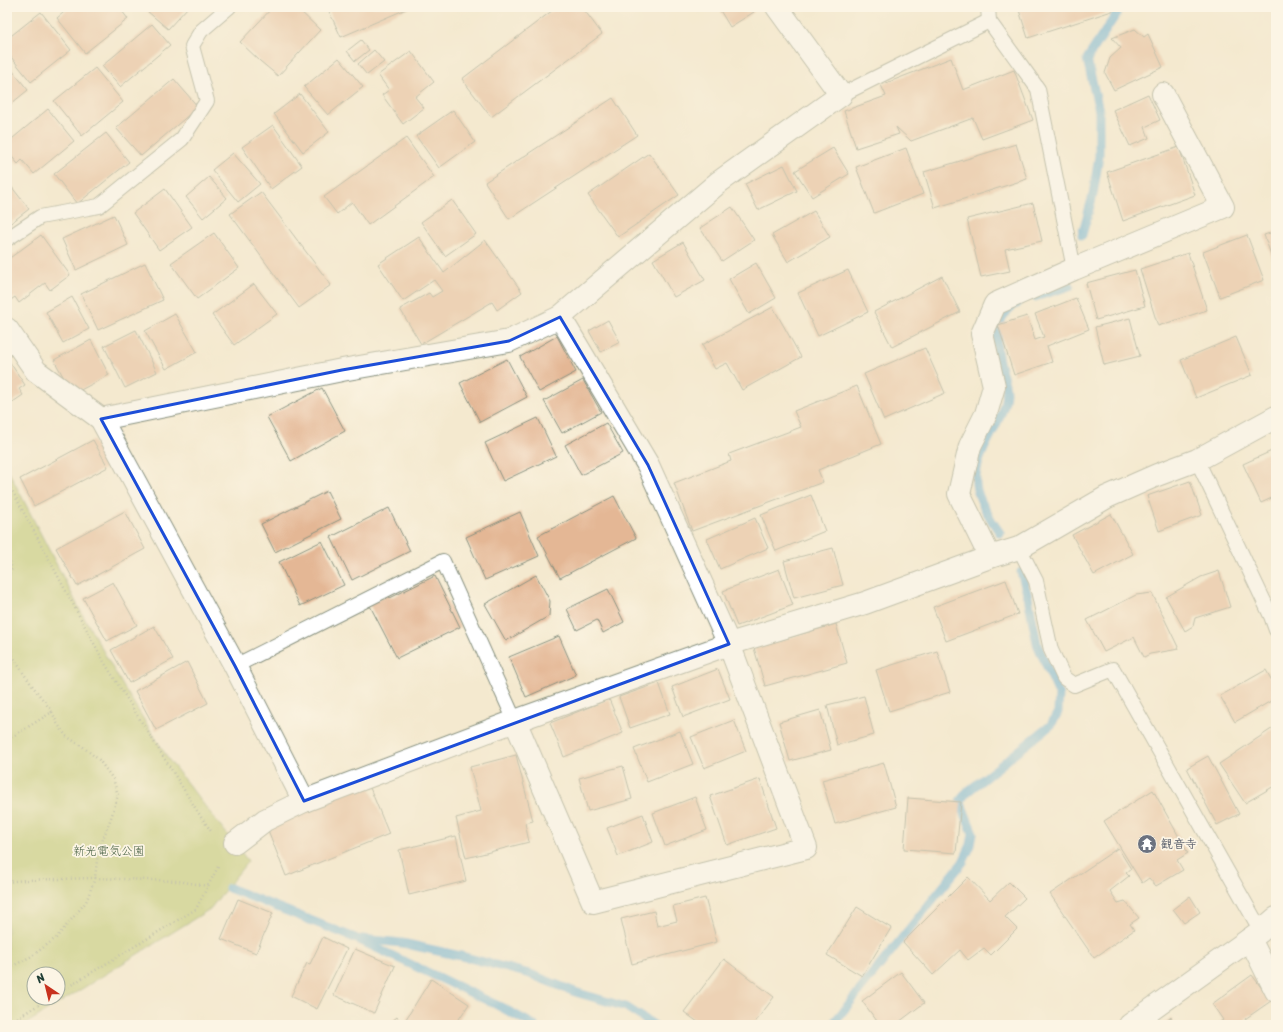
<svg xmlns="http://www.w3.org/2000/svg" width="1283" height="1032" font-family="Sriracha,'Klee One',sans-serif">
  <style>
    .green { fill: #b6c567; stroke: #6a814e; fill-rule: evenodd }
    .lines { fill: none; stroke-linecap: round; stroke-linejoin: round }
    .stream { stroke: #60add9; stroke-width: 9 }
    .building { fill: #e4b795 }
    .service-casing { stroke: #8a9382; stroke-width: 16 }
    .minor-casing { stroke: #8a9382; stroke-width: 24 }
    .path { stroke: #8a9382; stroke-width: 2.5; stroke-dasharray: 1 3; stroke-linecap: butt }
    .service { stroke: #fff; stroke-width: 14 }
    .minor { stroke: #fff; stroke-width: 22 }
    .marked { fill: none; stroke: #1d4ed8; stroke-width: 3; stroke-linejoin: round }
    .labels { text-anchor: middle; stroke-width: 3.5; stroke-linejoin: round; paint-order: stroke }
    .worship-label { font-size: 12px; font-weight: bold; fill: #5b616d; stroke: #fcf5e5; text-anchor: start }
    .park-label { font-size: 12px; fill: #455f41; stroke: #fcf5e5 }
  </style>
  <rect width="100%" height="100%" fill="#fcf5e5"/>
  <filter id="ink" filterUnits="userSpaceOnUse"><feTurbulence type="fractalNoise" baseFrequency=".025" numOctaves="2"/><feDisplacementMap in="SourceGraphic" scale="8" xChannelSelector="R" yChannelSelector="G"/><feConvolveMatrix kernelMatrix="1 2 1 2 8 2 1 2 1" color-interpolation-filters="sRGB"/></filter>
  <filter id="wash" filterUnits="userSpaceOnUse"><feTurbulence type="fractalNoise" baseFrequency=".012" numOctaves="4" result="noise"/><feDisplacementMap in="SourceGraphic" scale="16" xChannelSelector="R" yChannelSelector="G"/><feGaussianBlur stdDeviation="0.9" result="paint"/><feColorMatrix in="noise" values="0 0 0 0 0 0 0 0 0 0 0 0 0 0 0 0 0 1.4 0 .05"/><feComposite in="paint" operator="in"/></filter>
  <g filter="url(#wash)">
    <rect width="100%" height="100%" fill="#f4e9cf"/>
    <!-- green -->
    <path class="green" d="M 8,470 L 81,612 L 123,686 L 169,760 L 248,861 L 210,909 L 24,1025 L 7,1025 L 7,471 ZM 34,974 L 58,974 L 58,998 L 34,998 Z"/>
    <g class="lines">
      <!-- stream -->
      <g class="stream">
        <path d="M 1082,235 L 1093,195 L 1099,156 L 1099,111 L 1087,59 L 1117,13 L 1119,7"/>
        <path d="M 1035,297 L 1070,286"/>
        <path d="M 1000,533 C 992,522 977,498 976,484 C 974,449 1005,424 1006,392 C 1006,384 1003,377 1001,369 C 996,352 994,334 1002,318 C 1006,312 1010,306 1017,304"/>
        <path d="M 229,888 L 355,938 L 497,1005 L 534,1025"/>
        <path d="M 362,939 L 402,943 L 465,957 L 530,974 L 575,992 L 626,1007 L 654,1025"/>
        <path d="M 832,1025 L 963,862 L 971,845 L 973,833 L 960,801 L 966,793 L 1051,725 L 1058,712 L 1059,694 L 1037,644 L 1028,597 L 1021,572"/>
      </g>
    </g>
    <g id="blocks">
      <!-- building -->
      <g class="building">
        <path d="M 70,7 L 119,7 L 128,19 L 85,53 L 57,18 Z"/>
        <path d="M 151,7 L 188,7 L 168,29 L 147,11 Z"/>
        <path d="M 273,7 L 296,7 L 320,30 L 278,76 L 260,61 L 240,42 Z"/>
        <path d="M 327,7 L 411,7 L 341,37 Z"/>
        <path d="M 557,7 L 582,7 L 602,34 L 491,117 L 462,79 Z"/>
        <path d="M 718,7 L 751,7 L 754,12 L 730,27 Z"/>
        <path d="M 1018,7 L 1114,7 L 1115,10 L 1028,38 Z"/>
        <path d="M 41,12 L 71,50 L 31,82 L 7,52 L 7,39 Z"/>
        <path d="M 152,24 L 170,45 L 120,87 L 102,66 Z"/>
        <path d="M 1135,29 L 1144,37 L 1148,34 L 1163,67 L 1114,90 L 1105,73 L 1110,58 L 1121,48 L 1112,38 Z"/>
        <path d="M 361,40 L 369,50 L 355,61 L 347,51 Z"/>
        <path d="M 374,50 L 384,62 L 367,75 L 358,64 Z"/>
        <path d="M 411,51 L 434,82 L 415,97 L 424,108 L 403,124 L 382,95 L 389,90 L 378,75 Z"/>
        <path d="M 339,58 L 363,87 L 328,115 L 304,87 Z"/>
        <path d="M 951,58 L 963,90 L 1014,70 L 1033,120 L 982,139 L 973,118 L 911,141 L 896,127 L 899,134 L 856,148 L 844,111 L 886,96 L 881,85 Z"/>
        <path d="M 7,64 L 28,90 L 7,107 Z"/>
        <path d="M 95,68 L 123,102 L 82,136 L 54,101 Z"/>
        <path d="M 174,79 L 198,107 L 141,156 L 116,128 Z"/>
        <path d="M 300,94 L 329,132 L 303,152 L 274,114 Z"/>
        <path d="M 1148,94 L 1160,120 L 1145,127 L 1149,138 L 1130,146 L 1113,110 Z"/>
        <path d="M 613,98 L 637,135 L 509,219 L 485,182 Z"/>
        <path d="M 48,109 L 74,141 L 34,174 L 22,160 L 18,164 L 7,151 L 7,143 Z"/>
        <path d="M 453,110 L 475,142 L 439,168 L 416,136 Z"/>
        <path d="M 273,125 L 302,166 L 271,189 L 242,147 Z"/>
        <path d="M 106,133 L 129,162 L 77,204 L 54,174 Z"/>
        <path d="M 406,138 L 434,177 L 368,225 L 352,202 L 337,214 L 324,197 Z"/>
        <path d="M 1016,144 L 1027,179 L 935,208 L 924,172 Z"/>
        <path d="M 1179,147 L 1195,195 L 1123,221 L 1107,172 Z"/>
        <path d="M 833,148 L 849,174 L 812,197 L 795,171 Z"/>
        <path d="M 906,148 L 923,194 L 874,213 L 856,167 Z"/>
        <path d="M 233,153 L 260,184 L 238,202 L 212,170 Z"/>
        <path d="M 649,153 L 679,195 L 618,237 L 588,195 Z"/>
        <path d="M 784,165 L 797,191 L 758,210 L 745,184 Z"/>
        <path d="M 209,177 L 227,198 L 203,218 L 186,197 Z"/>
        <path d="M 7,181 L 29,209 L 7,226 Z"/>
        <path d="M 165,189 L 192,227 L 159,250 L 133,213 Z"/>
        <path d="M 261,192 L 331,285 L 299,308 L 230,214 Z"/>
        <path d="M 452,200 L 476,234 L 445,256 L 421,222 Z"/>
        <path d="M 1033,203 L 1042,241 L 1005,249 L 1010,271 L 981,277 L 967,219 Z"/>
        <path d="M 732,207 L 754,240 L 722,261 L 700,228 Z"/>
        <path d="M 814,211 L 830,237 L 788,262 L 772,235 Z"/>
        <path d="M 114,215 L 128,245 L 76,270 L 62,239 Z"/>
        <path d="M 1276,231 L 1276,269 L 1264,235 Z"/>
        <path d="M 214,233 L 239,268 L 197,299 L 171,263 Z"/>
        <path d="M 41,235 L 70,275 L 50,290 L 45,283 L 19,303 L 15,297 L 8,302 L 7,260 Z"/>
        <path d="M 1247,235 L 1264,280 L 1220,297 L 1203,252 Z"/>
        <path d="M 419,237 L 444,273 L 485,240 L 522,292 L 497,310 L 492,302 L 421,344 L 400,309 L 429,293 L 432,297 L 442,291 L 434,280 L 403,301 L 378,264 Z"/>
        <path d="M 683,242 L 705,280 L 674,297 L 653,260 Z"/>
        <path d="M 1188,253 L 1207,310 L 1158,326 L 1140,269 Z"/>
        <path d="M 145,263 L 163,300 L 98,330 L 81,294 Z"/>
        <path d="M 756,263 L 776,298 L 749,314 L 729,279 Z"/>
        <path d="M 848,270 L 868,312 L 818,336 L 798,293 Z"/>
        <path d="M 1135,270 L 1145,306 L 1096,320 L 1086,283 Z"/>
        <path d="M 942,276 L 960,312 L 892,347 L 874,312 Z"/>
        <path d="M 254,284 L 277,314 L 234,345 L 212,315 Z"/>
        <path d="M 72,297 L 89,329 L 63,343 L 46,312 Z"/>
        <path d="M 1076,298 L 1089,329 L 1047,346 L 1052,362 L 1014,375 L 998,325 L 1027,316 L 1035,340 L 1044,337 L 1035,314 Z"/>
        <path d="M 773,307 L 801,357 L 742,390 L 727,363 L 715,369 L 702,345 Z"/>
        <path d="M 175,314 L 197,352 L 166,369 L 145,331 Z"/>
        <path d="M 1130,318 L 1140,356 L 1104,365 L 1095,327 Z"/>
        <path d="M 608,320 L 620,342 L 601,352 L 589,331 Z"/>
        <path d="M 136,330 L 157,372 L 125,388 L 104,346 Z"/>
        <path d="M 557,336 L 576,372 L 539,392 L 520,357 Z"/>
        <path d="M 1236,337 L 1252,375 L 1196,398 L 1181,360 Z"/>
        <path d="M 91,340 L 109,375 L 73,394 L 54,360 Z"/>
        <path d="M 925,348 L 945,393 L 884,420 L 864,374 Z"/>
        <path d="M 7,358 L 25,385 L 19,389 L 23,395 L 7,406 Z"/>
        <path d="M 507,359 L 527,397 L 480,422 L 460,383 Z"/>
        <path d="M 583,380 L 601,412 L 562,433 L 544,401 Z"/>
        <path d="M 857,386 L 881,444 L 818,470 L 823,482 L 692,531 L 674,483 L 731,461 L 729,454 L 801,427 L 794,411 Z"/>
        <path d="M 322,388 L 345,431 L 291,461 L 267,417 Z"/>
        <path d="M 538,418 L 556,456 L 503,481 L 485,443 Z"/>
        <path d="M 606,423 L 623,453 L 581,475 L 565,445 Z"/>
        <path d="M 93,440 L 108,467 L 34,506 L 20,479 Z"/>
        <path d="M 1276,449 L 1276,496 L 1261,503 L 1243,464 Z"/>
        <path d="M 1190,481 L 1202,515 L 1159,531 L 1147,496 Z"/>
        <path d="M 327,491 L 341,519 L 275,552 L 261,524 Z"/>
        <path d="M 811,495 L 825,531 L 776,551 L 761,515 Z"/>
        <path d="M 614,496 L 636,538 L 560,578 L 538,536 Z"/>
        <path d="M 389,508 L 410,551 L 352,580 L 331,537 Z"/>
        <path d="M 125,511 L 145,549 L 77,586 L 56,548 Z"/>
        <path d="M 520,512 L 539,556 L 485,580 L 466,537 Z"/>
        <path d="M 1111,514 L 1133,554 L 1094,575 L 1072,535 Z"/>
        <path d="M 755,518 L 768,548 L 720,569 L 707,539 Z"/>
        <path d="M 322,541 L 344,585 L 300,606 L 279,562 Z"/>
        <path d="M 833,548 L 843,585 L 794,598 L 784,561 Z"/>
        <path d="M 779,569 L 793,605 L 737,626 L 723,591 Z"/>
        <path d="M 1219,571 L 1230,607 L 1195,618 L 1193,626 L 1185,631 L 1166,597 L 1201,577 Z"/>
        <path d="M 536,575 L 550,601 L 549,616 L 506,641 L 485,604 Z"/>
        <path d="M 435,576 L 460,627 L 397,658 L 369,604 L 388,594 L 390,598 Z"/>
        <path d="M 1006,580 L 1018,614 L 946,641 L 933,607 Z"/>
        <path d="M 113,582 L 137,625 L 107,641 L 83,598 Z"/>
        <path d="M 608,589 L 624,622 L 603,633 L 597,620 L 577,630 L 567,609 Z"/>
        <path d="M 1152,593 L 1179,649 L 1150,654 L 1144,657 L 1134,637 L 1104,652 L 1087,620 L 1136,595 Z"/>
        <path d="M 836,624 L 847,663 L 765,686 L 754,648 Z"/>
        <path d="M 154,626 L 173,659 L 129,683 L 111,650 Z"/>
        <path d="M 559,636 L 576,675 L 526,697 L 509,657 Z"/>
        <path d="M 937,651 L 950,692 L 889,711 L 876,670 Z"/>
        <path d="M 187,662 L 208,703 L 156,730 L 135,691 Z"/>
        <path d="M 718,669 L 730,699 L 683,717 L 672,687 Z"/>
        <path d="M 1266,670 L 1276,688 L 1276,698 L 1235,722 L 1220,696 Z"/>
        <path d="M 659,683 L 670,714 L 630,728 L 619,697 Z"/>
        <path d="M 864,696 L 874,735 L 837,745 L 827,705 Z"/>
        <path d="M 609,699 L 623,733 L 564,757 L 550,723 Z"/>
        <path d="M 820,710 L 831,750 L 790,761 L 779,722 Z"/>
        <path d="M 734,720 L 746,751 L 704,768 L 691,737 Z"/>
        <path d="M 1276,726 L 1276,785 L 1245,803 L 1219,764 Z"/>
        <path d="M 680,731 L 693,764 L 647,782 L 634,749 Z"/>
        <path d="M 516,755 L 533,821 L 525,823 L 529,842 L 466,858 L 456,818 L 481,811 L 470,767 Z"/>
        <path d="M 1208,756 L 1239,814 L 1217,825 L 1187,768 Z"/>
        <path d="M 884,763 L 896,807 L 835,824 L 822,780 Z"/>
        <path d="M 623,766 L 632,799 L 588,811 L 579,778 Z"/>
        <path d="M 760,779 L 776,828 L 727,845 L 710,796 Z"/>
        <path d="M 368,783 L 389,834 L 286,876 L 266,825 Z"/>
        <path d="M 1153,790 L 1188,853 L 1177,860 L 1183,870 L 1156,886 L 1149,878 L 1142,883 L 1104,821 Z"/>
        <path d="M 695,797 L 707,830 L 665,846 L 653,813 Z"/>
        <path d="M 908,798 L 961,802 L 956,853 L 904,849 Z"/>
        <path d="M 643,814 L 653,842 L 618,856 L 607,828 Z"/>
        <path d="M 456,836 L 466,881 L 409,895 L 399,850 Z"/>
        <path d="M 1118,848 L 1131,869 L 1126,873 L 1129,876 L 1110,891 L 1118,903 L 1125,901 L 1139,918 L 1130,924 L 1134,930 L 1094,958 L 1050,894 Z"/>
        <path d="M 968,877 L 990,900 L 1009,882 L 1025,898 L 1005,917 L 1017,929 L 991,955 L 984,948 L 968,960 L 960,950 L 933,975 L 903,942 Z"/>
        <path d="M 1190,896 L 1200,912 L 1184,923 L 1173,909 Z"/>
        <path d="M 705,898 L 717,942 L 632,964 L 621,919 L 654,911 L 657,926 L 677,921 L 673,906 Z"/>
        <path d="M 238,899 L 273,913 L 256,953 L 221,939 Z"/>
        <path d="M 857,907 L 891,928 L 862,976 L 827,955 Z"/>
        <path d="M 323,937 L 347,949 L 317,1009 L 291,996 L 307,963 L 310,964 Z"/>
        <path d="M 355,949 L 395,966 L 374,1013 L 334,995 Z"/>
        <path d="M 724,959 L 774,997 L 753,1025 L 702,1025 L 684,1012 Z"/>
        <path d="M 901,972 L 924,1003 L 895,1025 L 880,1025 L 862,1001 Z"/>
        <path d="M 1252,975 L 1271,1001 L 1245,1019 L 1249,1025 L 1216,1025 L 1223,1020 L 1212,1004 Z"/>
        <path d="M 431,979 L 469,1004 L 455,1025 L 416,1025 L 406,1019 Z"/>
        <path d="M 397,1017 L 403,1025 L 387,1025 Z"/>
        <path d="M 1171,1017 L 1175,1025 L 1162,1025 Z"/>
      </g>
    </g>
  </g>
  <g filter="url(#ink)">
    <use href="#blocks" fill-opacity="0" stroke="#8a9382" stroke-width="1"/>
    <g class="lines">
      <!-- service casing -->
      <g class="service-casing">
        <g id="service">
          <path d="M 988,7 L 989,21 L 1038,89 L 1074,269"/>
          <path d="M 841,95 L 989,21"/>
          <path d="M 7,239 L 40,217 L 99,206 L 182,139 L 207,101 L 192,46 L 201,31 L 229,7"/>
          <path d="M 1197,460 L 1271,616 L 1276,630"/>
          <path d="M 1019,548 L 1036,581 L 1051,650 L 1064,678 L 1074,685 L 1113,669 L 1261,931"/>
          <path d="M 235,666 L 443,561 L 515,721"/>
        </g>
      </g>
      <!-- minor casing -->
      <g class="minor-casing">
        <g id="minor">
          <path d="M 7,329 L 36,371 L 101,419 L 235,666 L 304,801 L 515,721 L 729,644 L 865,603 L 990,557 L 1019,548 L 1107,497 L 1157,475 L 1197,460 L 1276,417"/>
          <path d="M 101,419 L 342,370 L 509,341 L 560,317 L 719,182 L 841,95 L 777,7"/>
          <path d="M 990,557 L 959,494 L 970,446 L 986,414 L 994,386 L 982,334 L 995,304 L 1074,269 L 1223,207 L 1163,94"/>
          <path d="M 515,721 L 593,902 L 806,848 L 729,644 L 648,465 L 560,317"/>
          <path d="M 235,843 L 265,820 L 304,801"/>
          <path d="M 1250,939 L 1276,991"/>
          <path d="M 1130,1025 L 1261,931 L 1276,918"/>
        </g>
      </g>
      <!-- path -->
      <g class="path">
        <path d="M 7,481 L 104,662 L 201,817 L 211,831"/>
        <path d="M 7,550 L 12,569 L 7,577"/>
        <path d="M 7,640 C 13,664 37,691 52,712 L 7,740"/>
        <path d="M 52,712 L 57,723 L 66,736 L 83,747 L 99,760 L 113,779 L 118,795 L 111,818 L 98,852 L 95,878 L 178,881 L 208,886"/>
        <path d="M 7,882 L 25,880 L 95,878 L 86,902 L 56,938 L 32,956 L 7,969"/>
        <path d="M 58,993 L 196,909 L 219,865"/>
        <path d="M 7,1024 L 50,998"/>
      </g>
      <!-- service -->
      <use href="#service" class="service"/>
      <!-- minor -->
      <use href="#minor" class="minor"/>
    </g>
  </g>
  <!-- marked area -->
  <path d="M0 0H1283V1032H0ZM 560,317 L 648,465 L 729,644 L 304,801 L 235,666 L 101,419 L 342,370 L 509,341 Z" fill="#f4e9cf" fill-opacity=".55" fill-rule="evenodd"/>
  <path class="marked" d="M 560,317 L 648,465 L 729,644 L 304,801 L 235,666 L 101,419 L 342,370 L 509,341 Z"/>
  <!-- icons -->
  <defs>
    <g id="temple-disc" transform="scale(1)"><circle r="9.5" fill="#6b7280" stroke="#fcf5e5"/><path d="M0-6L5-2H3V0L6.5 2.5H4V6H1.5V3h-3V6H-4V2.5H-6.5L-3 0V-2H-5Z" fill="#fff"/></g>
  </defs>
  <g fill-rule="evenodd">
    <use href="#temple-disc" x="1147" y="844"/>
  </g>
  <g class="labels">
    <!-- worship labels -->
    <g class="worship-label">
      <text x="1161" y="848">観音寺</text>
    </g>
    <!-- park labels -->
    <g class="park-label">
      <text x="109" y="855">新光電気公園</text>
    </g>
  </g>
  <!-- margin -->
  <rect width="1283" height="1032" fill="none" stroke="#fcf5e5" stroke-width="24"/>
  <!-- north arrow -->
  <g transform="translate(46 986) rotate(325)"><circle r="19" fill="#fcf5e5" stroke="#a4ab9e"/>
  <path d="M0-3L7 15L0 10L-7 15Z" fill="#c8321e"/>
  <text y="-6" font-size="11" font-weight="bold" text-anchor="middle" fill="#1f3d34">N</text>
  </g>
</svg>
